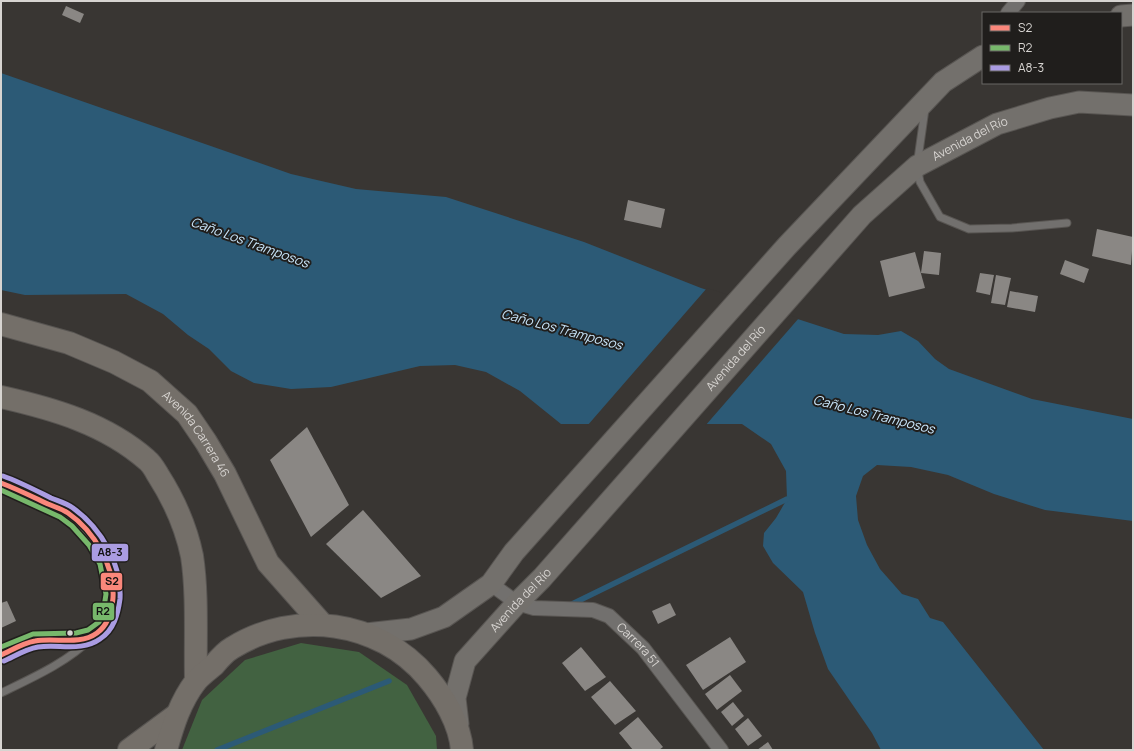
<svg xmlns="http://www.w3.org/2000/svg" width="1134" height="751" font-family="Manrope,sans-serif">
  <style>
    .forest { fill: #426241 }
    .water { fill: #2c5a76 }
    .pier { fill: #393633 }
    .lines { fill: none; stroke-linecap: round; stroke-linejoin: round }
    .stream { stroke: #2c5a76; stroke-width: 5.5 }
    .building { fill: #8a8784 }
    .service-casing { stroke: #585552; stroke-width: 9 }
    .minor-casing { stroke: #585552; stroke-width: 16 }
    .secondary-casing { stroke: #585552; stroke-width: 23 }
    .primary-casing { stroke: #585552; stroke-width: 24 }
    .service { stroke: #72706e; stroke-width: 7 }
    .minor { stroke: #72706e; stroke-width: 14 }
    .secondary { stroke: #73706c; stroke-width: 21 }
    .primary { stroke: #746f69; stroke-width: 22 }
    .bus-1-casing { stroke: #201e1c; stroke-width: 8 }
    .bus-2-casing { stroke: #201e1c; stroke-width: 8 }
    .bus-3-casing { stroke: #201e1c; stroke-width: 8 }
    .bus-1 { stroke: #fa877b; stroke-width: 5 }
    .bus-2 { stroke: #77b86b; stroke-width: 5 }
    .bus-3 { stroke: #aa9ce2; stroke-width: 5 }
    .bus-dot { fill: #d7d4d1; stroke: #201e1c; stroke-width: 1.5 }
    .labels { text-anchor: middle; stroke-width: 4; stroke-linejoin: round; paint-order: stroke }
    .street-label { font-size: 12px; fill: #d7d4d1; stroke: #201e1c }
    .water-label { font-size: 13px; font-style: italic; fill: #cae7fc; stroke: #201e1c }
    .line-badge { stroke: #201e1c; stroke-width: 1.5 }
    .pale-badge-label { font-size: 11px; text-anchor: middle; font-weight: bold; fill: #111 }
  </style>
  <rect width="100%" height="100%" fill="#393633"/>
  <!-- forest -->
  <path class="forest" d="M 301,643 L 359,652 L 407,685 L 436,736 L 437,750 L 182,750 L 202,700 L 245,660 Z"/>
  <!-- water -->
  <path class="water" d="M 1,73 L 291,174 L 356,189 L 446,197 L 584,242 L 701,288 L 844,334 L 878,335 L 901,331 L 918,341 L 935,359 L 949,369 L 1032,399 L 1133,419 L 1133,521 L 1045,510 L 994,494 L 948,475 L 911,467 L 877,465 L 863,476 L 856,496 L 858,520 L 867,545 L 880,569 L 902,594 L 918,599 L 930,618 L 943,622 L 1044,750 L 881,750 L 872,733 L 828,669 L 815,633 L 803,592 L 773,563 L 763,546 L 764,533 L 776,518 L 787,499 L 786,471 L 771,444 L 742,424 L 561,424 L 520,391 L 486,372 L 455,365 L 420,366 L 331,387 L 291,389 L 254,383 L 231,371 L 209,349 L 188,335 L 163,314 L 126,294 L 25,295 L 1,290 Z"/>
  <!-- pier -->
  <path class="pier" d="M 707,288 L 799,318 L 705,426 L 587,426 Z"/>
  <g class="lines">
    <!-- stream -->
    <g class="stream">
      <path d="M 568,606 L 787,499"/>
      <path d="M 217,750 L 389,681"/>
    </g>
  </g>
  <!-- building -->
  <g class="building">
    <path d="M 66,6 L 84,14 L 80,23 L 62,15 Z"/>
    <path d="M 628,200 L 665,209 L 661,228 L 624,220 Z"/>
    <path d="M 1097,229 L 1133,237 L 1131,265 L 1092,256 Z"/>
    <path d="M 924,251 L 941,253 L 939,275 L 921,273 Z"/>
    <path d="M 915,252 L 925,288 L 889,297 L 880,261 Z"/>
    <path d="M 1065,260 L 1089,269 L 1084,283 L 1060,274 Z"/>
    <path d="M 980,273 L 994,275 L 990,295 L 976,292 Z"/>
    <path d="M 996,275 L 1011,278 L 1005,305 L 991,303 Z"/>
    <path d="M 1010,291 L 1038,296 L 1035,312 L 1007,307 Z"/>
    <path d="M 307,427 L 349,505 L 311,537 L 270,460 Z"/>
    <path d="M 363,510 L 421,576 L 381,598 L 326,544 Z"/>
    <path d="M 7,601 L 16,621 L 1,628 L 1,603 Z"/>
    <path d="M 670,603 L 676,615 L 658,624 L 652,611 Z"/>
    <path d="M 730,637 L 746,662 L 703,690 L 686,665 Z"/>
    <path d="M 581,647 L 606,677 L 585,691 L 562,663 Z"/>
    <path d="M 730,675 L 742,691 L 717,710 L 705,694 Z"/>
    <path d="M 610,681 L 636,711 L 615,725 L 591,697 Z"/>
    <path d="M 733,702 L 744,716 L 732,726 L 721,712 Z"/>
    <path d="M 638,717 L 663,747 L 659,750 L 633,750 L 619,733 Z"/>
    <path d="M 748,718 L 762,736 L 748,746 L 735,729 Z"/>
    <path d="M 768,742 L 773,750 L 757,750 Z"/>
  </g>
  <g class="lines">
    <!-- service casing -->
    <g class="service-casing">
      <g id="service">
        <path d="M 925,109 L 917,166 L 920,182 L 940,217 L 969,229 L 1012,228 L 1067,223"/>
        <path d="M 1,483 C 17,488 33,497 48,504 C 54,507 62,509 68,513 C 80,522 94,538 102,552 C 115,573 120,617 97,633 C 80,645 59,638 40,640 C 26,641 13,649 1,655"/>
        <path d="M 1,693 C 34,677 66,663 93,637"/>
      </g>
    </g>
    <!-- minor casing -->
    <g class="minor-casing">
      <g id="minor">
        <path d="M 1008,13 L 1018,1"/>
        <path id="s1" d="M 491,584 L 517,603 L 534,608 L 593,610 L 609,616 L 643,648 L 721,750"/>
      </g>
    </g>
    <!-- secondary casing -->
    <g class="secondary-casing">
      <g id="secondary">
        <path d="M 1121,16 L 1133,15"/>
        <path d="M 366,634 L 411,629 L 444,617 L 491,584 L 514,552 L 787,246 L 943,82 L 983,56"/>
        <path id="s2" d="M 458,724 L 455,698 L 465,661 L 517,603 L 542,578 L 862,215 L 917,166 L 997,124 L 1050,108 L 1079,102 L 1133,105"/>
      </g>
    </g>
    <!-- primary casing -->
    <g class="primary-casing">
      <g id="primary">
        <path id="s3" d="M 1,324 L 69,343 L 114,362 L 150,381 L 187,414 L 206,442 L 225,474 L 268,563 L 322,624"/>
        <path d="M 1,397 C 54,409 106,424 147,460 C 152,464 155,470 158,475 C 174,500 186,527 192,556 C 198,595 195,641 196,681"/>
        <path d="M 129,750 L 175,716"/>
        <path d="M 166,750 C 173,725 180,702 196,681 C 201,675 208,670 214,665 C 219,659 225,652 232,648 C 295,609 379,620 427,677 C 444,697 460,724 462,750"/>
      </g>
    </g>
    <!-- service -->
    <use href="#service" class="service"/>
    <!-- minor -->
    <use href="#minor" class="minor"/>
    <!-- secondary -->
    <use href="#secondary" class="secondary"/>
    <!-- primary -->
    <use href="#primary" class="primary"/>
    <!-- bus-1 casing -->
    <g class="bus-1-casing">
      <path id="bus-1" d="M 1,483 C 17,489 33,497 48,504 C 55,507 62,509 68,513 C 94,531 115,566 113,598 C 112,611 108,625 97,633 C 79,646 55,637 35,641 C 23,643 12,650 1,655"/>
    </g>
    <!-- bus-2 casing -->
    <g class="bus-2-casing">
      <path id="bus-2" d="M 1,490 L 60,517 L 72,526 L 89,545 L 100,564 L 106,594 L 103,614 L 99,622 L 88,630 L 76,633 L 33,634 L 1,647"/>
    </g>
    <!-- bus-3 casing -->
    <g class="bus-3-casing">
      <path id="bus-3" d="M 3,476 C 20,482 35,490 51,498 C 58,501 66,503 73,508 C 101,528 122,564 120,599 C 118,614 114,630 100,639 C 82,652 59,644 38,647 C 26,649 15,656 4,661"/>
    </g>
    <!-- bus-1 -->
    <use href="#bus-1" class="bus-1"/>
    <!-- bus-2 -->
    <use href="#bus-2" class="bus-2"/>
    <!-- bus-3 -->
    <use href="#bus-3" class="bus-3"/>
  </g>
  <!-- markers -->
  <circle class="bus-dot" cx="70" cy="633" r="3.5"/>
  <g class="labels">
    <!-- street labels -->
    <g class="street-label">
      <text dy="4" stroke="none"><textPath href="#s2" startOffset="795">Avenida del Río</textPath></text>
      <text dy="4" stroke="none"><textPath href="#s2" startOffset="471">Avenida del Río</textPath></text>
      <text dy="4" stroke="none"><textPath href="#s3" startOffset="231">Avenida Carrera 46</textPath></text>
      <text dy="4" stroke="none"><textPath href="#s2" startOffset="147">Avenida del Río</textPath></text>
      <text dy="4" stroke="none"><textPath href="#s1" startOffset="167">Carrera 51</textPath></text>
    </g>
    <!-- water labels -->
    <g class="water-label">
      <text transform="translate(250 242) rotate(20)" y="5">Caño Los Tramposos</text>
      <text transform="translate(562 329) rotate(15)" y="5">Caño Los Tramposos</text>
      <text transform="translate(874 414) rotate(14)" y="5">Caño Los Tramposos</text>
    </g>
  </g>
  <g class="line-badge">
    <rect x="91" y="543" width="38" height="19" rx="4" fill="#aa9ce2"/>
    <rect x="100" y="572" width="23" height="19" rx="4" fill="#fa877b"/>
    <rect x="92" y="602" width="23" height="19" rx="4" fill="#77b86b"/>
  </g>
  <g class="pale-badge-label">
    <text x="110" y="556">A8-3</text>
    <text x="112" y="585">S2</text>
    <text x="103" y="615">R2</text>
  </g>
  <!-- border -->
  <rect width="1134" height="751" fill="none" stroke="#d7d4d1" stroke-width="4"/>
  <!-- legend -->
  <rect x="982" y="12" width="140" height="72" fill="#201e1c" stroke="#696764"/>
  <rect x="990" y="25" width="20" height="6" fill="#fa877b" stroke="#696764"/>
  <text x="1018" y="32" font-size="12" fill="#d7d4d1">S2</text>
  <rect x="990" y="45" width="20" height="6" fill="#77b86b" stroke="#696764"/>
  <text x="1018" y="52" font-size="12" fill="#d7d4d1">R2</text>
  <rect x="990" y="65" width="20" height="6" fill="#aa9ce2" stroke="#696764"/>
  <text x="1018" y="72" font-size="12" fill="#d7d4d1">A8-3</text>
</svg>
